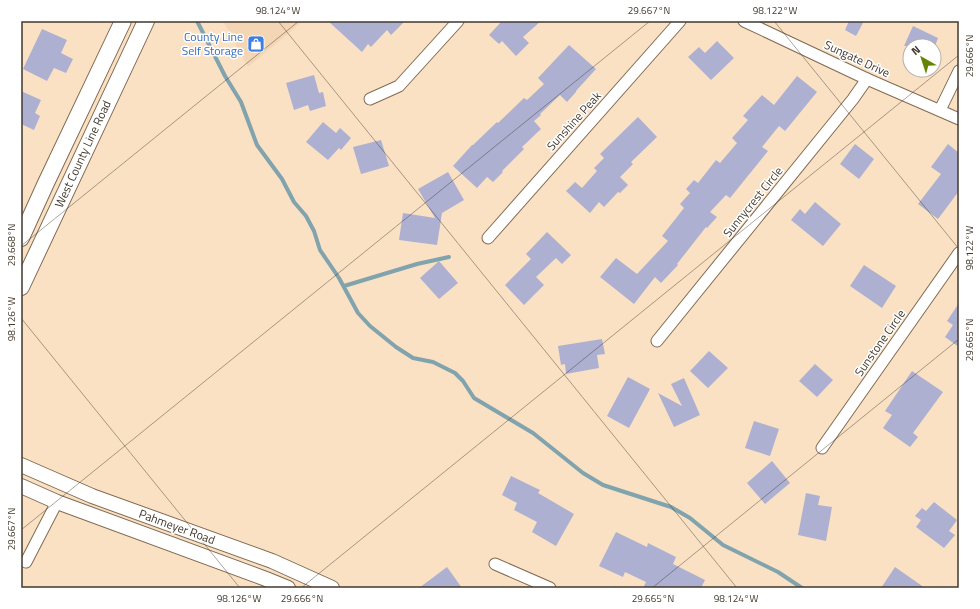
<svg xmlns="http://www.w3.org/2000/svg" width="980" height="609" font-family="'Titillium Web',sans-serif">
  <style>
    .built { fill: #f4d6b4 }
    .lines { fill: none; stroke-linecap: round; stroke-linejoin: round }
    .stream { stroke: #81a3ad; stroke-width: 4 }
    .building { fill: #adb0d1 }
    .minor-casing { stroke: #826b52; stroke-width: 13 }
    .tertiary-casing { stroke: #826b52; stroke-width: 16 }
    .secondary-casing { stroke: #826b52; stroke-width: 18 }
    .minor { stroke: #fff; stroke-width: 11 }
    .tertiary { stroke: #fff; stroke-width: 14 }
    .secondary { stroke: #fff; stroke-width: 16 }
    .ticks { fill: none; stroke: #43392e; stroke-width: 1; stroke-opacity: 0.45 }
    .labels { text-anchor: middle; stroke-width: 3; stroke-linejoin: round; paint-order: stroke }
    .shop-label { font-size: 12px; fill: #366cbe; stroke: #fff; text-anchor: end }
    .street-label { font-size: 12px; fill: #43392e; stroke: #fff }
    .neatline { fill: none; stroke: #43392e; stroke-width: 1.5 }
    .ticks-label { font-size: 10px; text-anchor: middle; fill: #43392e }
  </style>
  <rect width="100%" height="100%" fill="#fae1c4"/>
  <!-- built -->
  <path class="built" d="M 223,21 L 303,21 L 248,67 Z"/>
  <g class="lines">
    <!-- stream -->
    <g class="stream">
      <path d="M 197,21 L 225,76 L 241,102 L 257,145 L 282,179 L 294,202 L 306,216 L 314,231 L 320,250 L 339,278 L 358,313 L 370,326 L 396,347 L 413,358 L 433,362 L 455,373 L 463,381 L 474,398 L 533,433 L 583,473 L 603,485 L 671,507 L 690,518 L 723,545 L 778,572 L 802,588"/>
      <path d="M 344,286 L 417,264 L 449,257"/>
    </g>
  </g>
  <!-- building -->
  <g class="building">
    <path d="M 328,21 L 405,21 L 391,35 L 387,30 L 371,47 L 368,44 L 362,52 Z"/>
    <path d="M 502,21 L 541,21 L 523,37 L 529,43 L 516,56 L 502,41 L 499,44 L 489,35 Z"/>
    <path d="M 849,21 L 864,21 L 856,36 L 845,30 Z"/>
    <path d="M 913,26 L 938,38 L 935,46 L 904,46 Z"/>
    <path d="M 42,29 L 67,40 L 61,53 L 73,59 L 66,73 L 54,68 L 47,81 L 23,69 Z"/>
    <path d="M 717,41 L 734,58 L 711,80 L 688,57 L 699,47 L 705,53 Z"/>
    <path d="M 569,45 L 596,69 L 576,91 L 576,92 L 567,102 L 560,95 L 540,114 L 541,115 L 534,121 L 541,129 L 522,147 L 524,149 L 502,171 L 503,172 L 493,182 L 487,177 L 477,188 L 453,166 L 472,145 L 473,145 L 497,122 L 498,123 L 524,98 L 527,100 L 544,84 L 538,78 Z"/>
    <path d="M 314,75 L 319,93 L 323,92 L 326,106 L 310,111 L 308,105 L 294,110 L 286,83 Z"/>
    <path d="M 797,76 L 817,92 L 785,131 L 779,126 L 762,147 L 768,151 L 730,198 L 726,195 L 710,212 L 717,217 L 707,228 L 706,227 L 677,264 L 678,265 L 661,283 L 655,277 L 634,304 L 600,277 L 616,258 L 637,274 L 668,241 L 662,236 L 684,208 L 680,204 L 690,193 L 686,189 L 694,180 L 698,183 L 716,160 L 720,163 L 737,143 L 732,138 L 748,120 L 743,116 L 762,95 L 774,105 Z"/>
    <path d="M 21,91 L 41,100 L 35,113 L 40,116 L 34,130 L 21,124 Z"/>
    <path d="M 638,117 L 657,137 L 631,162 L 633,164 L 620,177 L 628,185 L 620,193 L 618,192 L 604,207 L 599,202 L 590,213 L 566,191 L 575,182 L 582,188 L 597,171 L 594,168 L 604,158 L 600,154 Z"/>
    <path d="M 323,122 L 336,133 L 340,128 L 351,138 L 341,150 L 339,148 L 328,160 L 306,142 Z"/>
    <path d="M 381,140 L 389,166 L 361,174 L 353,147 Z"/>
    <path d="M 855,144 L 874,159 L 859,179 L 840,164 Z"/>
    <path d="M 948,144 L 959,153 L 959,191 L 938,219 L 918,204 L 941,174 L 931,167 Z"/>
    <path d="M 448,172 L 464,200 L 442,213 L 437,245 L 399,240 L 403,213 L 435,218 L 418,189 Z"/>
    <path d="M 815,202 L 841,224 L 823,246 L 791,220 L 800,209 L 805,214 Z"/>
    <path d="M 547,232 L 571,255 L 562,264 L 556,258 L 536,277 L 544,285 L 524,305 L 505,285 L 531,259 L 526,254 Z"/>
    <path d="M 439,261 L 458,283 L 439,299 L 420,278 Z"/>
    <path d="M 864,265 L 896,286 L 882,308 L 850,286 Z"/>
    <path d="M 959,303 L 959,347 L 945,337 L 953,325 L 947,321 Z"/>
    <path d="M 602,339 L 605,354 L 597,355 L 599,368 L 566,374 L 565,364 L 561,365 L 558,346 Z"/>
    <path d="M 709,351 L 728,368 L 708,388 L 690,371 Z"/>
    <path d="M 815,364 L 833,380 L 817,397 L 799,381 Z"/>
    <path d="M 912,371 L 943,392 L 913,433 L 918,437 L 910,447 L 883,428 L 892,415 L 885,411 Z"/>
    <path d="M 628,377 L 650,389 L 629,428 L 607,416 Z"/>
    <path d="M 684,378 L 700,415 L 674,427 L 658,393 L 682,406 L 671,384 Z"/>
    <path d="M 754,421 L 779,429 L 770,456 L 745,448 Z"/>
    <path d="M 772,461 L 790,483 L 765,504 L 747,483 Z"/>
    <path d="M 511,476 L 540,490 L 538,493 L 574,514 L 556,546 L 532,532 L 537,522 L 514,510 L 517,503 L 502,495 Z"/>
    <path d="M 806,493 L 820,496 L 818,505 L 832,507 L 826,541 L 798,535 Z"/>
    <path d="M 934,502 L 957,520 L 949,531 L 955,535 L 944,548 L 916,527 L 921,520 L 915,516 L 922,508 L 926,511 Z"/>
    <path d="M 616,532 L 647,547 L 648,543 L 676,557 L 673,564 L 705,580 L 701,588 L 643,588 L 646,582 L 625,572 L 623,577 L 599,566 Z"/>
    <path d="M 447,567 L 462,588 L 419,588 Z"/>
    <path d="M 895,567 L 925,588 L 881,588 Z"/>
  </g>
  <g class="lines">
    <!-- minor casing -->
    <g class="minor-casing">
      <g id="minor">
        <path d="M 744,21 L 867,79 L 959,119"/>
        <path d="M 370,99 L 399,86 L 458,21"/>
        <path d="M 940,110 L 959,71"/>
        <path d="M 488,238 L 680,21"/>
        <path d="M 657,341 L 853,99 L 867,79"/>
        <path d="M 822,448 L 959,253"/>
        <path d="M 26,562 L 57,502"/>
        <path d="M 495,564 L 550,588"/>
      </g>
    </g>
    <!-- tertiary casing -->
    <g class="tertiary-casing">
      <g id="tertiary">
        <path d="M 21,465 L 92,496 L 272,561 L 332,588"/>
        <path d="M 21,486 L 57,502 L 266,579 L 288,588"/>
      </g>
    </g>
    <!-- secondary casing -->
    <g class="secondary-casing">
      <g id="secondary">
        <path d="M 21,238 L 46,183 L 123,21"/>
        <path d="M 21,287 L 146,21"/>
      </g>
    </g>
    <!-- minor -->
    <use href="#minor" class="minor"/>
    <!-- tertiary -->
    <use href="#tertiary" class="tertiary"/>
    <!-- secondary -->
    <use href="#secondary" class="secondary"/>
  </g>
  <!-- ticks -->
  <path class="ticks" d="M 278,21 L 737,588M 774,21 L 959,249M 21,246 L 299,21M 21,318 L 240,588M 21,530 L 650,21M 301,588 L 959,55M 652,588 L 959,339"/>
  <!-- icons -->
  <defs>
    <g id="shop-square" transform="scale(0.9)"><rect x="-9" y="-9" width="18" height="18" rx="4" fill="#3f7fe0" stroke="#fff"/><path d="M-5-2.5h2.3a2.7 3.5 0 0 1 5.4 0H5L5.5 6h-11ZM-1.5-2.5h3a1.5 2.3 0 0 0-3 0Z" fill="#fff"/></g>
  </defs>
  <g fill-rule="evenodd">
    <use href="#shop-square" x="256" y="44"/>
  </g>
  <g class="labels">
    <!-- shop labels -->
    <g class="shop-label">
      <text x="243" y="41">County Line<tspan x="243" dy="14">Self Storage</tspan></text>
    </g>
    <!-- street labels -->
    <g class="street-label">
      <text transform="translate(857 59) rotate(25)" y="4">Sungate Drive</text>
      <text transform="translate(574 121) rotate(-48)" y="4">Sunshine Peak</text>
      <text transform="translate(83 154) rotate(-65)" y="4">West County Line Road</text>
      <text transform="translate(753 202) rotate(-51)" y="4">Sunnycrest Circle</text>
      <text transform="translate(880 343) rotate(-55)" y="4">Sunstone Circle</text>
      <text transform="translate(177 527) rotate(20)" y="4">Pahmeyer Road</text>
    </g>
  </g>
  <!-- border -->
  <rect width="980" height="609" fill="none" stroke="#ffffff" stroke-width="44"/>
  <!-- north arrow -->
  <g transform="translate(922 58) rotate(321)"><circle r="19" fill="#ffffff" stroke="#b4b0ab"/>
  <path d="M0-3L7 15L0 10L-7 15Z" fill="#638500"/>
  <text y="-6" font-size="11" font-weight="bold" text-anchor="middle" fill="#43392e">N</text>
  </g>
  <rect x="22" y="22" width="936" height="565" class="neatline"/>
  <g class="ticks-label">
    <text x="278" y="14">98.124°W</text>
    <text x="649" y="14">29.667°N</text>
    <text x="775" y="14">98.122°W</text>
    <text transform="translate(969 56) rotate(-90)" y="4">29.666°N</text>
    <text transform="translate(11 245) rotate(-90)" y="4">29.668°N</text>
    <text transform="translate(969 248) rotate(-90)" y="4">98.122°W</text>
    <text transform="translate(11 319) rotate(-90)" y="4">98.126°W</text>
    <text transform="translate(969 340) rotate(-90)" y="4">29.665°N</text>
    <text transform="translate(11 529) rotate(-90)" y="4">29.667°N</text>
    <text x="239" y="602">98.126°W</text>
    <text x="302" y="602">29.666°N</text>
    <text x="653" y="602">29.665°N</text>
    <text x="736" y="602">98.124°W</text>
  </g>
</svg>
